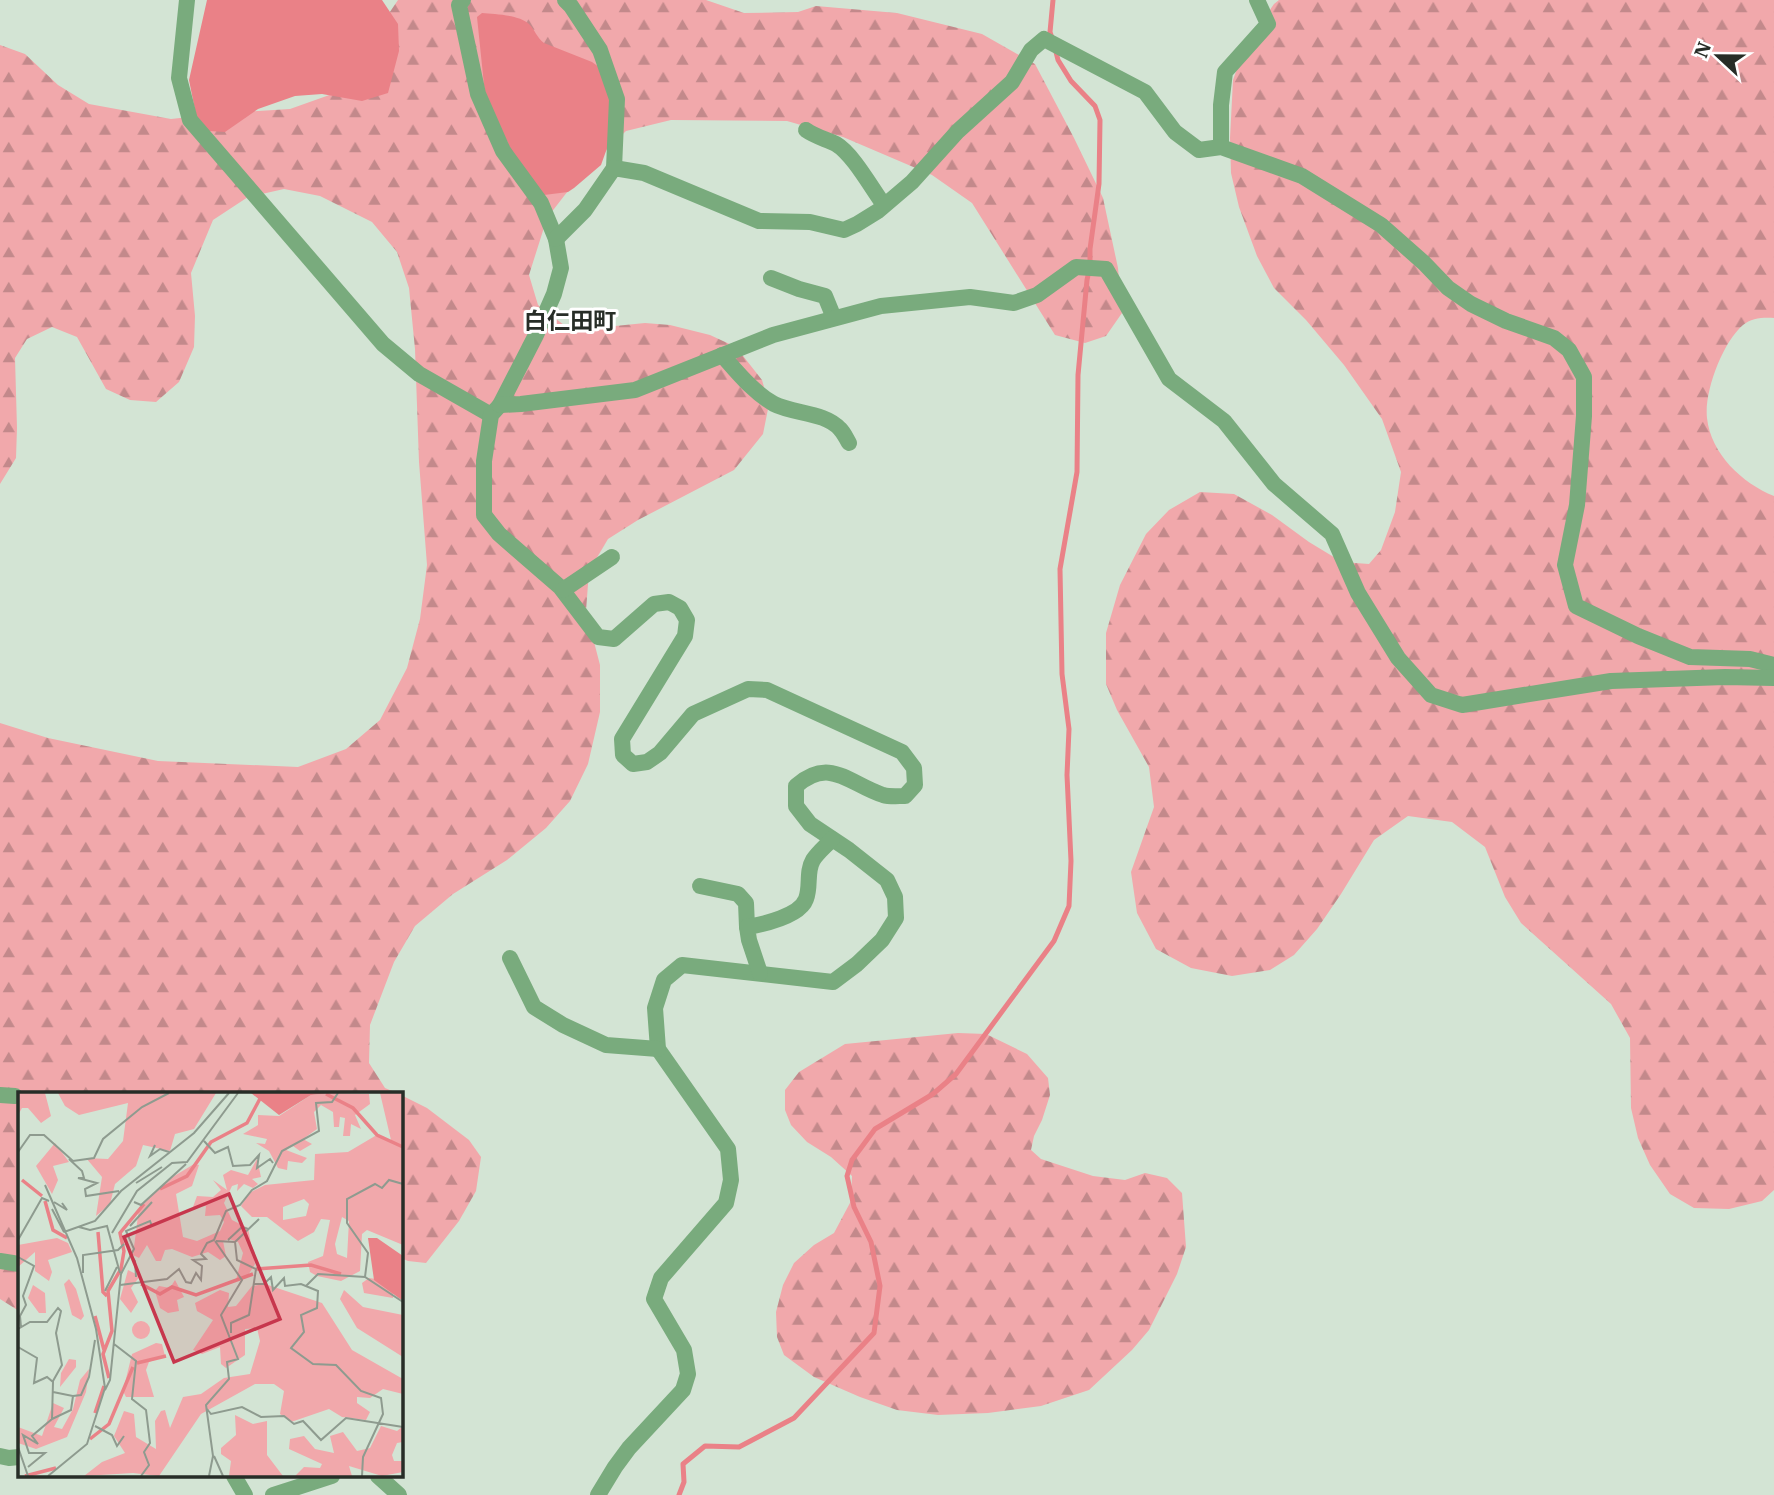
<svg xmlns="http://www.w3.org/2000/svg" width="1774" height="1495" font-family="'IBM Plex Serif','Noto Sans JP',serif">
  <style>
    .forest { fill: url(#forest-firs) }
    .water { fill: #ea8187 }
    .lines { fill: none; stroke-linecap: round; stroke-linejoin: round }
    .stream { stroke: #ea8187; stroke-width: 5 }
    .street { stroke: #79ab7d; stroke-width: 16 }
    .labels { text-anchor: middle; stroke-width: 6; stroke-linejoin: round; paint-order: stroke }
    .quarter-label { font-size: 23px; font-weight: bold; fill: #272d27; stroke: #fff }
    .inset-river { fill: none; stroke: #ea8187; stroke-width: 3.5 }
    .inset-road { fill: none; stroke: #8e9b8f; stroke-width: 2 }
    .view { fill: #c7374d; fill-opacity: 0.15; stroke: #c7374d; stroke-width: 3.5 }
    .inset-edge { fill: none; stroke: #272d27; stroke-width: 3.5 }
  </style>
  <defs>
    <pattern id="forest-firs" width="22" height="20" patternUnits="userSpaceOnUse" patternTransform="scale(1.75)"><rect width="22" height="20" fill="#f1a8ab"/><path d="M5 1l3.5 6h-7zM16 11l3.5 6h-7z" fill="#c3898b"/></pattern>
  </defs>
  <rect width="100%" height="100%" fill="#d3e4d4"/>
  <!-- forest -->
  <g class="forest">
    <path d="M 398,0 L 706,0 L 744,13 L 798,12 L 816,6 L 897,13 L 982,34 L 1035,64 L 1074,138 L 1103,198 L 1118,268 L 1122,313 L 1106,336 L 1085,343 L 1055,335 L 972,203 L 932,175 L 843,137 L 787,121 L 671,120 L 626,131 L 578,178 L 547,218 L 529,275 L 538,305 L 564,325 L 605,327 L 645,323 L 670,325 L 710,335 L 736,347 L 762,380 L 769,404 L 763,434 L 734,470 L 638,520 L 608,539 L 589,571 L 586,611 L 600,665 L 600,712 L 588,764 L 570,801 L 546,828 L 507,860 L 453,894 L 415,926 L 394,962 L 370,1025 L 369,1063 L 385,1088 L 399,1094 L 19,1094 L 19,1311 L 0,1299 L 0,723 L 48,738 L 158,761 L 298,767 L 346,749 L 380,720 L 407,668 L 420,619 L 427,565 L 419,462 L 415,349 L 409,288 L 397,252 L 372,222 L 320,196 L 284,189 L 248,197 L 213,220 L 191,273 L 195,316 L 194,347 L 179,382 L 156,402 L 130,400 L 106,389 L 77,337 L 52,327 L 27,339 L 15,358 L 17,428 L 16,458 L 0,484 L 0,45 L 25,54 L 58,85 L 89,104 L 171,119 L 225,113 L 290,109 L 335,93 Z"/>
    <path d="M 1279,0 L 1774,0 L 1774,318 C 1764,317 1751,318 1743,325 C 1723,342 1704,391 1707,418 C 1711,454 1742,483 1774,496 L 1774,1190 L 1762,1201 L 1729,1209 L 1694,1208 L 1670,1194 L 1650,1165 L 1638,1138 L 1631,1108 L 1630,1038 L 1611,1004 L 1521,923 L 1505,897 L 1485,847 L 1452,822 L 1408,816 L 1374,840 L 1341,894 L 1317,929 L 1294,955 L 1270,970 L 1232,976 L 1191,968 L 1156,949 L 1137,913 L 1131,872 L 1154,807 L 1149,767 L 1117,710 L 1106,684 L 1106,633 L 1120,585 L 1146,534 L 1169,510 L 1200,492 L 1234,494 L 1272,515 L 1309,542 L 1342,562 L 1369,564 L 1381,550 L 1395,512 L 1401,472 L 1382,419 L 1344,365 L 1306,320 L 1274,288 L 1257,256 L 1239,207 L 1231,173 L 1230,138 L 1233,80 L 1245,46 L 1274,4 Z"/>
    <path d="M 958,1033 L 986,1034 L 1027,1054 L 1048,1078 L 1050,1095 L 1042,1120 L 1034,1136 L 1031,1150 L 1041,1159 L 1093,1176 L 1125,1180 L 1145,1173 L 1167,1178 L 1182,1193 L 1186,1247 L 1177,1274 L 1149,1330 L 1132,1350 L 1089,1390 L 1041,1406 L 988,1413 L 938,1415 L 897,1410 L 860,1397 L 814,1377 L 784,1355 L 777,1337 L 776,1312 L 783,1285 L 794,1263 L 814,1245 L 834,1233 L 851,1201 L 852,1176 L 831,1157 L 807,1142 L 791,1125 L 785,1110 L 785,1090 L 799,1072 L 845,1044 Z"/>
    <path d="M 401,1095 L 427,1108 L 469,1140 L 481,1157 L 476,1191 L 459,1221 L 426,1263 L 408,1261 L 401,1258 Z"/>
  </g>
  <!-- water -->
  <g class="water">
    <path d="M 207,0 L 382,0 L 398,24 L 399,51 L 388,93 L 362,101 L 322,94 L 295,96 L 258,109 L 225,132 L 209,131 L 196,115 L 189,80 Z"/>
    <path d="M 482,13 C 495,14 520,15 529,24 C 535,30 537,38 544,43 L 592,62 L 603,70 L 611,97 L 615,126 L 601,165 L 574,188 L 568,192 L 544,195 L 523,169 L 486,104 L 477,17 Z"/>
  </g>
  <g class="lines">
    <!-- stream -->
    <g class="stream">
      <path d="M 1052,38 L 1050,32 L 1053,0"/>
      <path d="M 679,1495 L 684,1482 L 683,1464 L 705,1446 L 739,1447 L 794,1418 L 874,1333 L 880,1286 L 871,1242 L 854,1207 L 847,1176 L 852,1160 L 875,1129 L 933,1094 L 956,1074 L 1054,941 L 1069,906 L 1071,861 L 1067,775 L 1069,729 L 1062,674 L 1060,569 L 1077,472 L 1078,375 L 1087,280 L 1090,266 L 1090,249 L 1099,184 L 1100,120 L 1095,106 L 1071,81 L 1058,60 L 1055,48"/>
    </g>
    <!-- street -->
    <g class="street">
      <path d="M 187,0 L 179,78 L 190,120 L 383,344 L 419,374 L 491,415"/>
      <path d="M 463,0 L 459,5 L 478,94 L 503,151 L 541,203 L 556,239 L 561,268 L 554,294 L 536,335 L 500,405 L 491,415 L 484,461 L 484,515 L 499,534 L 560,587 L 598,637 L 614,639 L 654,604 L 669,602 L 680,608 L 687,620 L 685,636 L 622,739 L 623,755 L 633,764 L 647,762 L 660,753 L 693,714 L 748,689 L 767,690 L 902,752 L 914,768 L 915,785 L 905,796 C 898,796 890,797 883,795 C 849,784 830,756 796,786 L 796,806 L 810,824 L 849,850 L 887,880 L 895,897 L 896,918 L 882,940 L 857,964 L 833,982 L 682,965 L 664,980 L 655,1008 L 658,1049 L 728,1149 L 731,1180 L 726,1203 L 661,1278 L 654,1299 L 684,1350 L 688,1374 L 683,1390 L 629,1448 L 615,1467 L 598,1495"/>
      <path d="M 565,0 L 571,6 L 600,50 L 617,99 L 614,168"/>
      <path d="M 806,130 C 816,137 826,139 836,144 C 853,154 872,189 884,205"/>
      <path d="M 1221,147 L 1221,105 L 1225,72 L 1268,24 L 1257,0"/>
      <path d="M 556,239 L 585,210 L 614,168 L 644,173 L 759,221 L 810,222 L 844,230 L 857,224 L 878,211 L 912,182 L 958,131 L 1012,82 L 1031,50 L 1044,39 L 1145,92 L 1175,132 L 1199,150 L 1221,147 L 1302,176 L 1381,225 L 1424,263 L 1448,288 L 1471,304 L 1506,321 L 1554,338 L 1569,350 L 1584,377 L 1584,416 L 1577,505 L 1565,565 L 1576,606 L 1638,636 L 1690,657 L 1750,659 L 1774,665"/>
      <path d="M 771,278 L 799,289 L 825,296 L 834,318"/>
      <path d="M 722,355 C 738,373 753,392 774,404 C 794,414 825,412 840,429 C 844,433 846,438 849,443"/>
      <path d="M 500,405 L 521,404 L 635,390 L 773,335 L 881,306 L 970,297 L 1014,303 L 1037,295 L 1076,267 L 1106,269 L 1169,379 L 1224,421 L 1274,484 L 1332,534 L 1358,593 L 1398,658 L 1431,695 L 1462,705 L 1611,681 L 1725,677 L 1774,678"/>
      <path d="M 563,590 L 612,557"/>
      <path d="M 700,886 L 738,894 L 746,903 L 747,927"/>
      <path d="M 510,958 L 534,1007 L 563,1025 L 606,1045 L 658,1049"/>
      <path d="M 760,973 L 749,940 L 747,927 C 764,924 800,916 806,899 C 811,886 806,872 813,860 C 818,852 826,846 832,839"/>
      <path d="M 0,1095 L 15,1096"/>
      <path d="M 0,1261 L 19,1264"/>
      <path d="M 0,1456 L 9,1458 L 19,1457"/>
      <path d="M 234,1476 L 245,1495"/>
      <path d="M 378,1476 L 399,1495"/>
      <path d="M 273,1495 L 332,1476"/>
    </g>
  </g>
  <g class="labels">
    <!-- quarter labels -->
    <g class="quarter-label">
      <text x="570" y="329">白仁田町</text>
    </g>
  </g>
  <!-- overview -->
  <g transform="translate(18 1092)">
    <rect width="385" height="385" fill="#d3e4d4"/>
    <path d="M 0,1 L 27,1 L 33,24 L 23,31 L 10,16 L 4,16 L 0,23 ZM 40,1 L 198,1 L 176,37 L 157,42 L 152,59 L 125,53 L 118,74 L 97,92 L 92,112 L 78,124 L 84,85 L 68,66 L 90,67 L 105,49 L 110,11 L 61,23 L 47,14 ZM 313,1 L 351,2 L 352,12 L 337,23 L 343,37 L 333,32 L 332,44 L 325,44 L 327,26 L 322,25 L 321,35 L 316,35 L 315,20 L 303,13 L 296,20 L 299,37 L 285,47 L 294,52 L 282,59 L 275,54 L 268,58 L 289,66 L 284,71 L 270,69 L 269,78 L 260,76 L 251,59 L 238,51 L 247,52 L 249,47 L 225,42 L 240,33 L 240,23 L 261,24 L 293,3 ZM 362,1 L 385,1 L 385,153 L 349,138 L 344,142 L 342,179 L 323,189 L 299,184 L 292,180 L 290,170 L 305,164 L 312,128 L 303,127 L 296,140 L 280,149 L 249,125 L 234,125 L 223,114 L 231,101 L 247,93 L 296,88 L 297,62 L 330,60 L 357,44 L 373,48 ZM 286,107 L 291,112 L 288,124 L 265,128 L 265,115 ZM 324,125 L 331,129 L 329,166 L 319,162 L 317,152 ZM 37,51 L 51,70 L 35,74 L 40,88 L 34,102 L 18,74 ZM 239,67 L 243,85 L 234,87 L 240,92 L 235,96 L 226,92 L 219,99 L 220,92 L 214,94 L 206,111 L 214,128 L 230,136 L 237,172 L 229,185 L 218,188 L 225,161 L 220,150 L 211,147 L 205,149 L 208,164 L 202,168 L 190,160 L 174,165 L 154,157 L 147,158 L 143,169 L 138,169 L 129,153 L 121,166 L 115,163 L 121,116 L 153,86 L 176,72 L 181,73 L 174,94 L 158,102 L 165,145 L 179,149 L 202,139 L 206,130 L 202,123 L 187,124 L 188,114 L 175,115 L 179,104 L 195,105 L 203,98 L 195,88 L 209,98 L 205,83 L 213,78 L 230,83 ZM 39,146 L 50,151 L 54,160 L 30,168 L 34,180 L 31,189 L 17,179 L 17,160 L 0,175 L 0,153 ZM 110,178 L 122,184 L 113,196 L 120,210 L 113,221 L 102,207 ZM 351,186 L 365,188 L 375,200 L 375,206 L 346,201 L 344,191 ZM 51,187 L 58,197 L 66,224 L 63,228 L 54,223 L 46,192 ZM 157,188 L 166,205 L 159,208 L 161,219 L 150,221 L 142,216 L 137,199 L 141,194 L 152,196 ZM 247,192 L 304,211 L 334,258 L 385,287 L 385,302 L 365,297 L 352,306 L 339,305 L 339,311 L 352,320 L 348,328 L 324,325 L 311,317 L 273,330 L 262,322 L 266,299 L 256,292 L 237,292 L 183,322 L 141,384 L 115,381 L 66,384 L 84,370 L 107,361 L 96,344 L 106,319 L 116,322 L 118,345 L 138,357 L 137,329 L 143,319 L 147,318 L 152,336 L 165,305 L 183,302 L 206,286 L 232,282 L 242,249 L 239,236 L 227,237 L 227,263 L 208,276 L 203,272 L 202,255 L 184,262 L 175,258 L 195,228 L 179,219 L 177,211 L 202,198 L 211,201 L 210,215 L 218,214 L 234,194 ZM 15,193 L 27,201 L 28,221 L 21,221 L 10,206 ZM 326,198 L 345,215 L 385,223 L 385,265 L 339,236 L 322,207 ZM114 238a9 9 0 1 1 18 0a9 9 0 1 1-18 0ZM 138,251 L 144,252 L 147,264 L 131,270 L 128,278 L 136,305 L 108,305 L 105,299 L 114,262 ZM 51,267 L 58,268 L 58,275 L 42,295 L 43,281 ZM 71,277 L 68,300 L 49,345 L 18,357 L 0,351 L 0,335 L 24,344 L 35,311 L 46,316 L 36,335 L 44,337 L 55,317 L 62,288 ZM 217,323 L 235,332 L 249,329 L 249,363 L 265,384 L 211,384 L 213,369 L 203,362 L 203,356 L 218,343 ZM 363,334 L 379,339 L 385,334 L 385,350 L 379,351 L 374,363 L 376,369 L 385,369 L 385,380 L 364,384 L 331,374 L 334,384 L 277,384 L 286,375 L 302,376 L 304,372 L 271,357 L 272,347 L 286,344 L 297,357 L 316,361 L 312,344 L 325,340 L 339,359 L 352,356 Z" fill="#f1a8ab" fill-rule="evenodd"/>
    <path d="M 233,1 L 313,1 L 293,3 L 261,23 ZM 350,146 L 359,146 L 385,164 L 385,209 L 356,188 Z" fill="#ea8187"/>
    <path class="inset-river" d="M 308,2 L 335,16 L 359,43 L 385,55M 4,88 L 24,104M 142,97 L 169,84 L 193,50 L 229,31 L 245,1M 27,109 L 35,138 L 49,146M 80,140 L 85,200 L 89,204M 238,177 L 293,173 L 323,182M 123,192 L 142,202 L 154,195 L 178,203 L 235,182M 77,224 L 86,258M 119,271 L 148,264M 91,286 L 85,262 L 94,239 L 90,199 L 103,177 L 106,159 L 102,141 L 126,112M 77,321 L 86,294M 72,347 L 91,332 L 115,275M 7,384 L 38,376"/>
    <path class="inset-road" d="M 186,49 L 197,61 L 210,55 L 215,74 L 232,73 L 241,63 L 239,76 L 252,67 L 255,71M 137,53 L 132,64 L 142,57 L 151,60M 0,60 L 12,43 L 26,43 L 55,69 L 76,66 L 85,47 L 124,15 L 151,1M 51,67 L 64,79 L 66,86 L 60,86 L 79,91 L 67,97 L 68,104 L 101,99M 118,91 L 144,75M 27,93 L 59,166 L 78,237 L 87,296 L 69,352 L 30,384M 36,110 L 49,118 L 44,111M 116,110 L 123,113 L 168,72M 34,117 L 46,140M 112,134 L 134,110M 61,135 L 72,138 L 89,134 L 102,181M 46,140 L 77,129 L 103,99 L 176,41 L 211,1M 94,141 L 119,99 L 154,71 L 169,70 L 220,1M 0,148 L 24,106 L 31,109M 210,148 L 224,135 L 230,137M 198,149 L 217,150 L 219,168 L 238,177 L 231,223 L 213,231 L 213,241M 217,150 L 241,127M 112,162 L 117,169 L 118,185M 0,165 L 16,174 L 5,204 L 8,213 L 2,224 L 3,235M 65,181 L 65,163 L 100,158 L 106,152M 347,185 L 350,161 L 329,131 L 329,107 L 357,92 L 364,96 L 371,88 L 385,92M 236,192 L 246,192 L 253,185 L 255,198 L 266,186 L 267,194 L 283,192 L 300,199 L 299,216 L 283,223 L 286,240 L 273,256 L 295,272 L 318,273 L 343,299 L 363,306 L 365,322 L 345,365 L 344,384M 102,193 L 149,187 L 161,177 L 168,190 L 173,191 L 178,181 L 183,188 L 184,174 L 175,168 L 188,167 L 183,162 L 189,151 L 196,148 L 208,119 L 222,113 L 234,98 L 249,89 L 264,59 L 301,39 L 298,11 L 314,10 L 320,1M 288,194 L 300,182 L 347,185 L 385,210M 87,199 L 99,175M 0,237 L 12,230 L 29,230 L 40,216 L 43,219 L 38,241 L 44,273 L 35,289M 96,252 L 118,269 L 114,307 L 128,318 L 132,351 L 126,360 L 131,373 L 123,384M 0,255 L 19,266 L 16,291 L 29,285 L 35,290 L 34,327 L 14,344 L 20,352 L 5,343 L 11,361 L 27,361 L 10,375M 87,298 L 92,288 L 103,182 L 116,157 L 108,139 L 132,129 L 134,134M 55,304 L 63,303 L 71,285 L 77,248M 189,317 L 193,322 L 224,315 L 243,325 L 266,324 L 276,332 L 285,329 L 303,348 L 328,326 L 385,335M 34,327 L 53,318 L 55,304 L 35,300M 77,334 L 94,343 L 99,354 L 106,344M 0,355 L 10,384M 196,364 L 205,384M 191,384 L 195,364 L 188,313 L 211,287 L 209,270 L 220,267 L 203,223 L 224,188 L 197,149"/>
    <path class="view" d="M 211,102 L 262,227 L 156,270 L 106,145 Z"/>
    <rect width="385" height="385" class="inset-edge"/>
  </g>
  <!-- north arrow -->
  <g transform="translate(1718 56) rotate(292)" stroke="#ffffff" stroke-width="5" paint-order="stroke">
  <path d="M0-5L12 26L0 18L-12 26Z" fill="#272d27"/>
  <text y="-10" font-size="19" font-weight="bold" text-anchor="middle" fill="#272d27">N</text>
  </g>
</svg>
